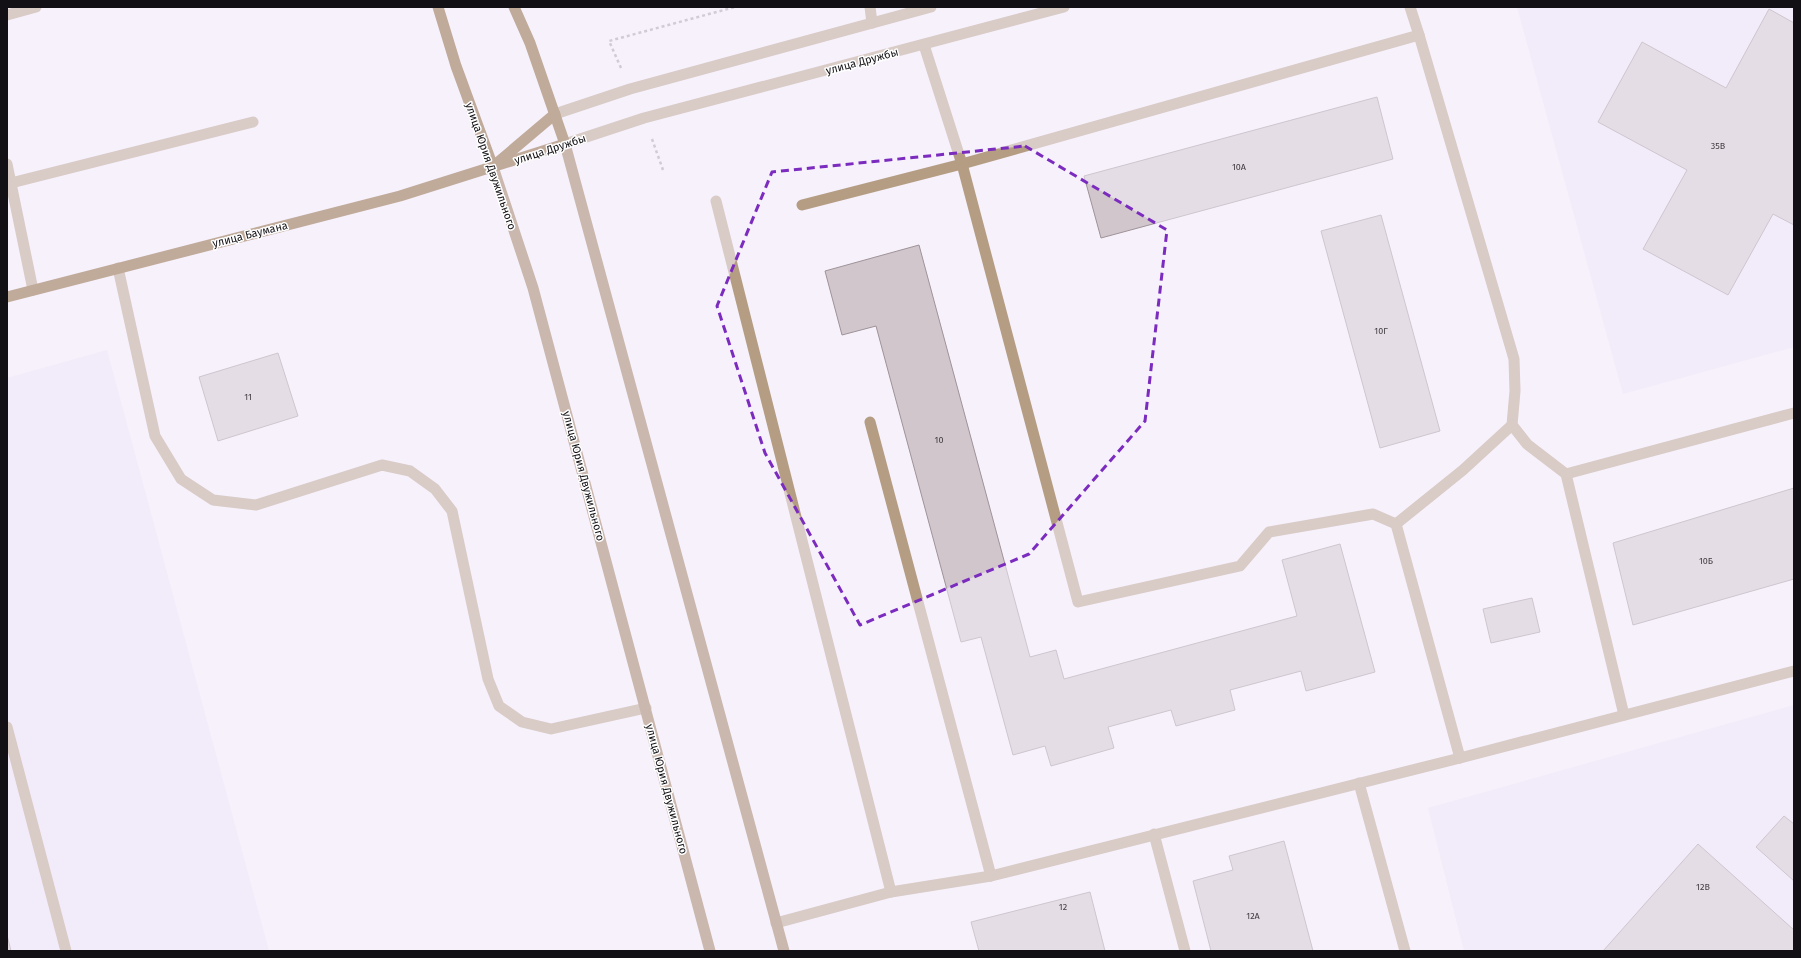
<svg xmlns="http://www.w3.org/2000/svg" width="1801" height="958" font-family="'Fira Sans',sans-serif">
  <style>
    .built { fill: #eee5f6 }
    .building { fill: #d1c6cb; stroke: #9e9398 }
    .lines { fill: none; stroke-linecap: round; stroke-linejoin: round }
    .path { stroke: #a39fa7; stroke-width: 2.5; stroke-dasharray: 3 3; stroke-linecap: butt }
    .service { stroke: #b59d84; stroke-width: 11 }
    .tertiary { stroke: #b59d84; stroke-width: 11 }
    .secondary { stroke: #95724e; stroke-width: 11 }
    .primary { stroke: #7e5423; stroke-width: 11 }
    .marked { fill: none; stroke: #7b2cbf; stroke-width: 3; stroke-dasharray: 8 5; stroke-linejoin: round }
    .labels { text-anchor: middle; stroke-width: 3; stroke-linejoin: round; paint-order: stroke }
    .number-label { font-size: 9px; fill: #423e42 }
    .street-label { font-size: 11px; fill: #121014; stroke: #fff }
  </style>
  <rect width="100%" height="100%" fill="#f6f1fb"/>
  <!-- built -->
  <g class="built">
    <path d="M 1517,7 L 1794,7 L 1794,347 L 1623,394 Z"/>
    <path d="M 107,350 L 269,951 L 7,951 L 7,378 Z"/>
    <path d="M 1794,705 L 1794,951 L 1464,951 L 1428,808 Z"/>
  </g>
  <!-- building -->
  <g class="building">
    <path d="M 1769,9 L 1794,23 L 1794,225 L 1773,214 L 1728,295 L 1643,249 L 1687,170 L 1598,122 L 1642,42 L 1726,88 Z"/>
    <path d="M 1377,97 L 1393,159 L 1101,238 L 1084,176 Z"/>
    <path d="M 1381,215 L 1440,431 L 1380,448 L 1321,231 Z"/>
    <path d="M 919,245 L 1030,657 L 1056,650 L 1064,679 L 1297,616 L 1282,560 L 1340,544 L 1375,672 L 1306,691 L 1301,671 L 1230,690 L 1235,710 L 1176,726 L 1171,710 L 1108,727 L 1114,748 L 1051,766 L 1045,746 L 1013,755 L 981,637 L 961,642 L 876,326 L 842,335 L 825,271 Z"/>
    <path d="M 278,353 L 298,416 L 218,441 L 199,377 Z"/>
    <path d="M 1794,488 L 1794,579 L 1633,625 L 1613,543 Z"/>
    <path d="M 1532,598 L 1540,632 L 1491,643 L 1483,609 Z"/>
    <path d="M 1784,816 L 1794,824 L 1794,881 L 1756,847 Z"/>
    <path d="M 1284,841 L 1313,951 L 1211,951 L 1193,881 L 1233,870 L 1229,856 Z"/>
    <path d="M 1698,844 L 1794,930 L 1794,951 L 1603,951 Z"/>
    <path d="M 1090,892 L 1105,951 L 979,951 L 971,922 Z"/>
    <path d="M 7,935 L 11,951 L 7,951 Z"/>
  </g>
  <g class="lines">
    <!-- path -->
    <g class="path">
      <path d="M 621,68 L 609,41 L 735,7"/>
      <path d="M 652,139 L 663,170"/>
    </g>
    <!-- service -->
    <g class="service">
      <path d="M 870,7 L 872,23"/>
      <path d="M 1410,7 L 1419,35 L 1514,359 L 1515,391 L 1512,425 L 1527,444 L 1566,474 L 1624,715"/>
      <path d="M 7,15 L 36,7"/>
      <path d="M 7,164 L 33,290"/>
      <path d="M 7,184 L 253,122"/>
      <path d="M 716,201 L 891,892"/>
      <path d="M 802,205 L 962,164 L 1419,35"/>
      <path d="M 118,268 L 155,436 L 181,479 L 213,500 L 256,505 L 382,465 L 410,471 L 435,489 L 452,511 L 488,679 L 499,706 L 522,722 L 551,729 L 646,708"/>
      <path d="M 870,422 L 991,876"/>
      <path d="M 1566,474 L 1794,413"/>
      <path d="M 1396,524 L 1463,470 L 1512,425"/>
      <path d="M 7,727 L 66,951"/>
      <path d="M 1460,758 L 1794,671"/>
      <path d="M 1359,783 L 1405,951"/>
      <path d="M 1154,834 L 1185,951"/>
      <path d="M 776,923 L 891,892 L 991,876 L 1460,758 L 1396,524 L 1373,514 L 1269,532 L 1240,566 L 1078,602 L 962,164 L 924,45"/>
    </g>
    <!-- tertiary -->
    <g class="tertiary">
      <path d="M 555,114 L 630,89 L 931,7"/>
      <path d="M 565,144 L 644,118 L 1064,7"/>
    </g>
    <!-- secondary -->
    <g class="secondary">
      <path d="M 565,144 L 784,951"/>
      <path d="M 493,167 L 533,288 L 710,951"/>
    </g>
    <!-- primary -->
    <g class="primary">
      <path d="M 438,7 L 456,66 L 493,167"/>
      <path d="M 496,164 L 555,114"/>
      <path d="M 7,297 L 400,196 L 565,144 L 530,43 L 514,7"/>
    </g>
  </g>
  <!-- marked area -->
  <path d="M0 0H1801V958H0ZM 1025,146 L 1167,230 L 1145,421 L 1029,554 L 860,625 L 765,453 L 717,306 L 772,172 Z" fill="#f6f1fb" fill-opacity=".55" fill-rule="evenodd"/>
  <path class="marked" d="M 1025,146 L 1167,230 L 1145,421 L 1029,554 L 860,625 L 765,453 L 717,306 L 772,172 Z"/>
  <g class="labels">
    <!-- number labels -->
    <g class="number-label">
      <text x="1718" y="149">35В</text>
      <text x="1239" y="170">10А</text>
      <text x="1381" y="334">10Г</text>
      <text x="248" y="400">11</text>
      <text x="939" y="443">10</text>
      <text x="1706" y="564">10Б</text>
      <text x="1703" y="890">12В</text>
      <text x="1063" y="910">12</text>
      <text x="1253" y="919">12А</text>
    </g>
    <!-- street labels -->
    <g class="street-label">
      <text transform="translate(862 61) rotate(-15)" y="4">улица Дружбы</text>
      <text transform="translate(550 149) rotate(-18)" y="4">улица Дружбы</text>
      <text transform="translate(491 166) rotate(71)" y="4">улица Юрия Двужильного</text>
      <text transform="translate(250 234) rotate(-14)" y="4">улица Баумана</text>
      <text transform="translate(584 476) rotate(75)" y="4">улица Юрия Двужильного</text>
      <text transform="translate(667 789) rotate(75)" y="4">улица Юрия Двужильного</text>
    </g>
  </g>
  <!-- border -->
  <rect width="1801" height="958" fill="none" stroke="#121014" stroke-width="16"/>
</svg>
